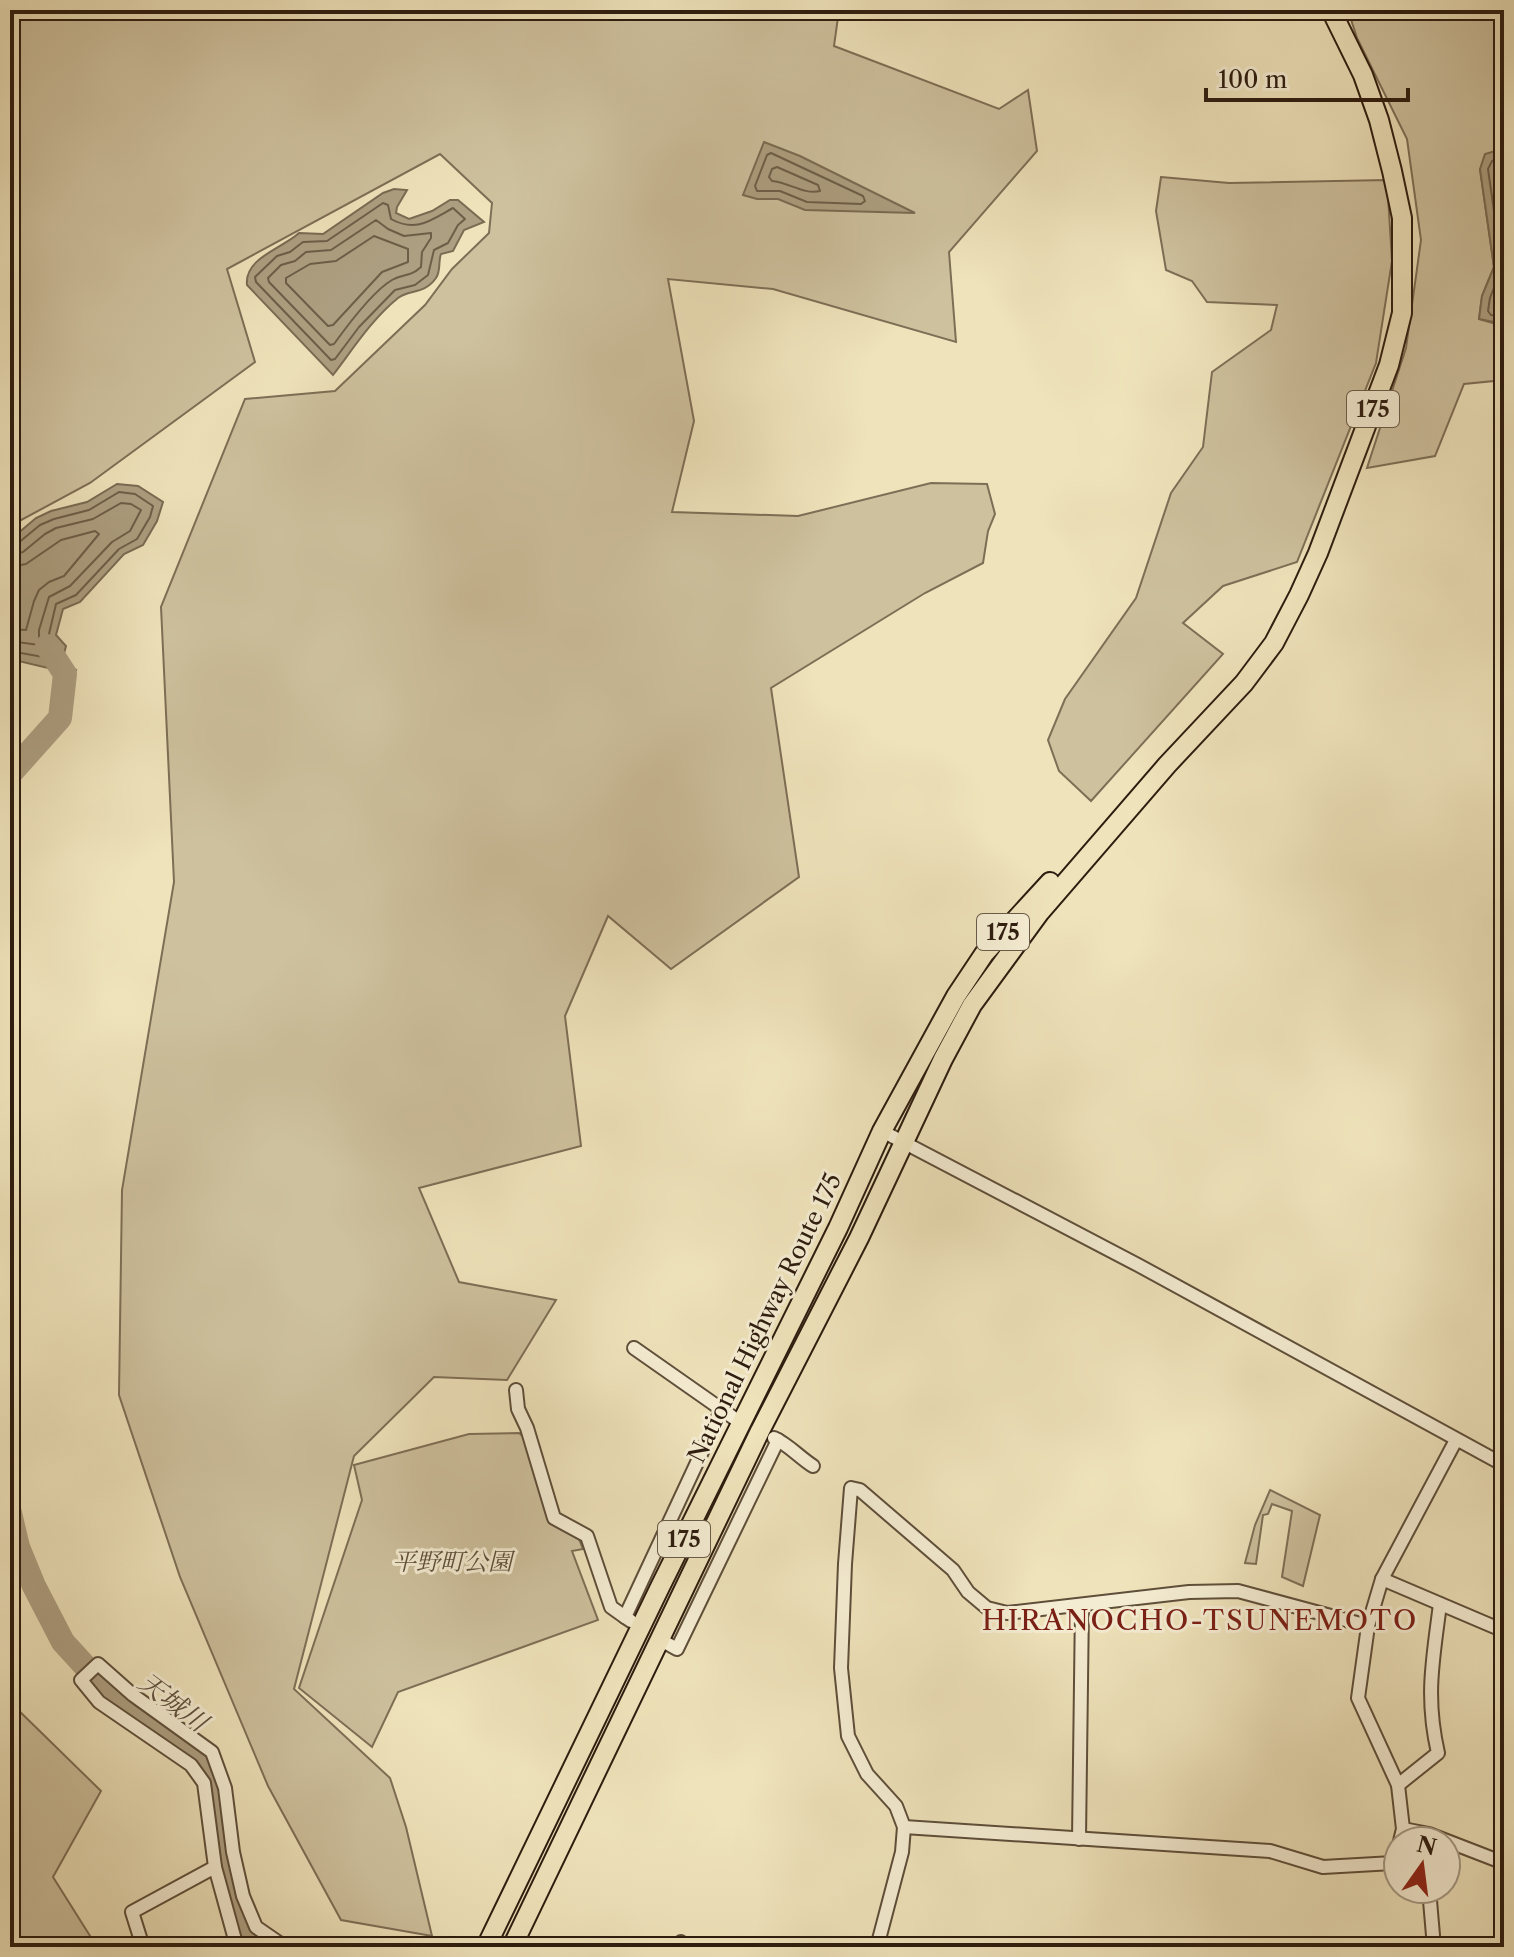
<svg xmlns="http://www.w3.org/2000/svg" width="1514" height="1957" font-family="'Libre Caslon Text','Noto Serif JP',serif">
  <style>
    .green { fill: #cec19e; stroke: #7e6e56; stroke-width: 2 }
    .water { fill: #ad9f81; stroke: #7a6b53; stroke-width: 2 }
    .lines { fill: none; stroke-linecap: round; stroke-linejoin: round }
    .shore { stroke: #6d5e48; stroke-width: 2 }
    .river { stroke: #ad9f81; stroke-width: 24 }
    .minor-casing { stroke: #5e4e3a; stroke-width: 16 }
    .highway-casing { stroke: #2d1c0f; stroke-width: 22 }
    .minor { stroke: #f5edd3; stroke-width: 12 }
    .highway { stroke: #efe3bb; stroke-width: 18 }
    .labels { text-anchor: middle; stroke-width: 6; stroke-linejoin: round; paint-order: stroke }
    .shield { fill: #f5edd3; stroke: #695b4a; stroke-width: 2 }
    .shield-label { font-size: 22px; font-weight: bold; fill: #2d1c0f }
    .street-label { font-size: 24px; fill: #2d1c0f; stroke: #f5edd3 }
    .park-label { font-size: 24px; font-style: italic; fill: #5d4e3a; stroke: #f5edd3 }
    .water-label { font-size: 26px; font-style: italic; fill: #60503d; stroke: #f5edd3 }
    .quarter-label { font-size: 28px; letter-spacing: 2px; fill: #7a1f14; stroke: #f5edd3 }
  </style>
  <rect width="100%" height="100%" fill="#efe3bb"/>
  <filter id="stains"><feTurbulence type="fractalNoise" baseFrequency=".0025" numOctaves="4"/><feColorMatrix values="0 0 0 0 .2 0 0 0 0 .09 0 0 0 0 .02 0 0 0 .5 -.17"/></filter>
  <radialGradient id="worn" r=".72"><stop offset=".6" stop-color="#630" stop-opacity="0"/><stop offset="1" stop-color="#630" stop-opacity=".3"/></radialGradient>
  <!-- green -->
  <g class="green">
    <path d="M 10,10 L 839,10 L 834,46 L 999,109 L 1028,90 L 1037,151 L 949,252 L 956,342 L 773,289 L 668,279 L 694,421 L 672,512 L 798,516 L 931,483 L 987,484 L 995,514 L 988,531 L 983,563 L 925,593 L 771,688 L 799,877 L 671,969 L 608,916 L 565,1016 L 581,1146 L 419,1188 L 459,1282 L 556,1300 L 507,1380 L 434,1377 L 354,1456 L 294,1689 L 390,1778 L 406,1827 L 432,1936 L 341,1920 L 268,1786 L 180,1577 L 119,1395 L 122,1190 L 174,882 L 161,607 L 245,399 L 335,391 L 425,305 L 452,269 L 489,233 L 492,203 L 440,154 L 227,269 L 255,362 L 90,483 L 10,526 Z"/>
    <path d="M 1348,10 L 1504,10 L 1504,153 L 1501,149 L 1480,169 L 1494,267 L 1482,296 L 1479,319 L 1496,324 L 1504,324 L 1504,380 L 1464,384 L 1435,456 L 1367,468 L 1406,348 L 1421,240 L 1407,139 L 1357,38 Z"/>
    <path d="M 1161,177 L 1229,183 L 1387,180 L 1392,261 L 1376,363 L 1297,562 L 1223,586 L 1183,623 L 1223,654 L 1091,801 L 1059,771 L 1048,740 L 1065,699 L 1136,598 L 1171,493 L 1203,447 L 1212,372 L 1271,330 L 1277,305 L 1207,302 L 1192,281 L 1166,270 L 1156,211 Z"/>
    <path d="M 519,1433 L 526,1439 L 549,1523 L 579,1539 L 583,1549 L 572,1551 L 598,1620 L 398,1692 L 372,1747 L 299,1688 L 362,1500 L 354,1465 L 469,1434 Z"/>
    <path d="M 1270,1490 L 1320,1515 L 1303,1586 L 1282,1577 L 1292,1511 L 1272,1504 L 1268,1514 L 1263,1515 L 1256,1564 L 1245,1563 L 1255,1525 Z"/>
    <path d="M 10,1702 L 101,1791 L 53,1877 L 97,1947 L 10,1947 Z"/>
  </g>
  <!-- water -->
  <g class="water">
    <path d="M 764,142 L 800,156 L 915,213 L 805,210 L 778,199 L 757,199 L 743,195 Z"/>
    <path d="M 1502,149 L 1504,153 L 1504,324 L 1479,319 L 1482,296 L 1494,267 L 1480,169 L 1485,154 Z"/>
    <path d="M 394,189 L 407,190 L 397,207 L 396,213 L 409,219 L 432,211 L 450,200 L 458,200 L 484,222 L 464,230 L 453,251 L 441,254 C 438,262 441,271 436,278 C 424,295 409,289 398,298 C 372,319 353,349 333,375 L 247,285 C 244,258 283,248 299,233 L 323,234 L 383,193 Z"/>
    <path d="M 117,484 L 138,486 L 163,502 L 157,521 L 143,545 L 124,554 L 80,602 L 63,609 L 56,635 L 66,646 L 62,661 L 76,670 L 73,674 L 10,659 L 10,540 L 36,518 L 51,511 L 87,502 Z"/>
  </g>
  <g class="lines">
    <!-- shore -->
    <g class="shore">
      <path d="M 771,153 L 863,196 L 865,201 L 861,204 L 807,202 L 780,191 L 757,191 L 755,186 L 767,155 Z"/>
      <path d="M 1504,157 L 1492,161 L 1488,169 L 1502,267 L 1490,298 L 1488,311 L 1491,315 L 1504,316"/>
      <path d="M 777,167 L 818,185 L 820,191 C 804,195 788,182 772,181 L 769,177 L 772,169 Z"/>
      <path d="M 383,203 L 388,205 L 391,219 C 416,233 431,220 453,208 L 465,219 L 458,225 L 448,243 L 434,250 L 428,275 L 415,285 L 395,290 L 359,327 L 335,359 L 331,360 L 256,282 L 255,277 L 277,256 L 290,252 L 303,242 L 327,241 Z"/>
      <path d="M 376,220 L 388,229 L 404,236 L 431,233 L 431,238 L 422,252 L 421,267 C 409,278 403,273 392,280 C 373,291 347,326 334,344 L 330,345 L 269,282 L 268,278 L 281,265 L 295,261 L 306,252 L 331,250 Z"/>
      <path d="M 374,236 L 408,249 L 408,262 L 382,272 L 333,325 L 328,326 L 286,283 L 286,278 L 310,264 L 336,261 Z"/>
      <path d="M 10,545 L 17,544 L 40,525 L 54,519 L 89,510 L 119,492 L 135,494 L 153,506 L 150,517 L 137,539 L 119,549 L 76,595 L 56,604 L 49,634 L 56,648 L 54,659 L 10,651"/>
      <path d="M 10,555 L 23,552 L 45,534 L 56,528 L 93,519 L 121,503 L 131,504 L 141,510 L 130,531 L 112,542 L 70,586 L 49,597 L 39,630 L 39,645 L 10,641"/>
      <path d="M 10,567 L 26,564 L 61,540 L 95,531 L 99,534 L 64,576 L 49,582 L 39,590 L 34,601 L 26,630 L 10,629"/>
    </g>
    <!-- river -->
    <g class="river">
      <path d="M 10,774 L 60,718 L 65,674 L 47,646"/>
      <path d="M 10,1513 L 18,1547 L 34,1586 L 63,1642 L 95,1677 L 131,1708 L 203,1758 L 212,1780 L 224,1859 L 249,1934 L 270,1947"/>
    </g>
    <!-- minor casing -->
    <g class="minor-casing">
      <g id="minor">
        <path d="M 882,1131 L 1138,1265 L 1504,1465"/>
        <path d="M 634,1348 L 741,1423"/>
        <path d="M 516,1390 L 518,1409 L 527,1428 L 554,1518 L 587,1536 L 611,1607 L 625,1617"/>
        <path d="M 774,1438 C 789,1445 799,1457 813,1466"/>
        <path d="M 1382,1579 L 1504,1631"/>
        <path d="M 631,1621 L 625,1617 L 722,1409"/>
        <path d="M 659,1639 L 677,1649 L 778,1440"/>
        <path d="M 1398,1785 L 1438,1753 C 1425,1696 1433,1660 1440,1604"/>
        <path d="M 904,1827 L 1270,1851 L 1323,1867 L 1393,1863 L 1398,1846"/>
        <path d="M 1403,1829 L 1429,1834 L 1504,1863"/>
        <path d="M 1079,1839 L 1082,1605"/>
        <path d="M 1400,1841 L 1403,1829 L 1398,1785 L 1358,1698 L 1368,1626 L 1382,1579 L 1456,1440"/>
        <path d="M 1429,1889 L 1434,1947"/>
        <path d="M 681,1942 L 683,1947"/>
        <path d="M 143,1947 L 132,1912 L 215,1867"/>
        <path d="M 237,1947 L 215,1867 L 204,1783 L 191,1765 L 99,1702 L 81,1680 L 98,1664 L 133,1695 L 212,1752 L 225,1788 L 233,1852 L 243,1896 L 256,1927 L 285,1947"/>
        <path d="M 877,1947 L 902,1852 L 904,1827 L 896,1806 L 867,1774 L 848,1736 L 841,1668 L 845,1564 L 851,1488 L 860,1490 L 953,1570 L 968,1592 L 987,1608 L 1007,1613 L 1189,1592 L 1238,1591 L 1368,1626"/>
      </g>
    </g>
    <!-- highway casing -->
    <g class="highway-casing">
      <g id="highway">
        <path d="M 486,1947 L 660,1587 L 838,1228 L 882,1131 L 956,996 L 984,954 L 1050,882"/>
        <path d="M 512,1947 L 760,1431 L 859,1238 L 943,1059 L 972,1005 L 1040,912 L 1167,765 L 1244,683 L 1274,643 L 1299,595 L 1318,553 L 1389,365 L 1402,313 L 1402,218 L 1392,171 L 1379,120 L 1363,75 L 1331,10"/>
      </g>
    </g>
    <!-- minor -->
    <use href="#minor" class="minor"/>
    <!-- highway -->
    <use href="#highway" class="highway"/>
  </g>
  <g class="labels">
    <!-- shield labels -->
    <g class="shield">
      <rect x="1347" y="391" width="52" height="36" rx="6"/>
      <rect x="977" y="914" width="52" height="36" rx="6"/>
      <rect x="658" y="1521" width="52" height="36" rx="6"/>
    </g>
    <g class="shield-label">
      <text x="1373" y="417">175</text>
      <text x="1003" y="940">175</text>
      <text x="684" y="1547">175</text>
    </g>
    <!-- street labels -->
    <g class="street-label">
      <text transform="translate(765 1318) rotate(-64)" y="8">National Highway Route 175</text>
    </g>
    <!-- park labels -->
    <g class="park-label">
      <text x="452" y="1570">平野町公園</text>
    </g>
    <!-- water labels -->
    <g class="water-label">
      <text transform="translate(173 1702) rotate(37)" y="9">天城川</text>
    </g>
    <!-- quarter labels -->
    <g class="quarter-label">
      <text x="1200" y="1630">HIRANOCHO-TSUNEMOTO</text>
    </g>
  </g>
  <!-- margin -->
  <rect width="1514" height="1957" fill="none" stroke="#efe3bb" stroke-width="40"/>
  <rect x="12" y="12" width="1490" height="1933" fill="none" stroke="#2d1c0f" stroke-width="4"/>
  <rect x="20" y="20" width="1474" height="1917" fill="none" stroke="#2d1c0f" stroke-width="2"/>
  <!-- north arrow -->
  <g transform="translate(1422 1865) rotate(14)"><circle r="38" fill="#f5edd3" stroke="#a59985" stroke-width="2"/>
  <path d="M0-6L14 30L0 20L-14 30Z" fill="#8f2418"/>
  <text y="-12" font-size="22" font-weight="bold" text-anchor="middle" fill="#2d1c0f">N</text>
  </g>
  <!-- scale -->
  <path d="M1206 88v12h202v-12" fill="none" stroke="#2d1c0f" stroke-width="4"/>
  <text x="1218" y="88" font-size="24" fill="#2d1c0f" stroke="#f5edd3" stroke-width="6" paint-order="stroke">100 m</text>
  <rect width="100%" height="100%" filter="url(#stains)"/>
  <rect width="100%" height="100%" fill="url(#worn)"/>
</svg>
